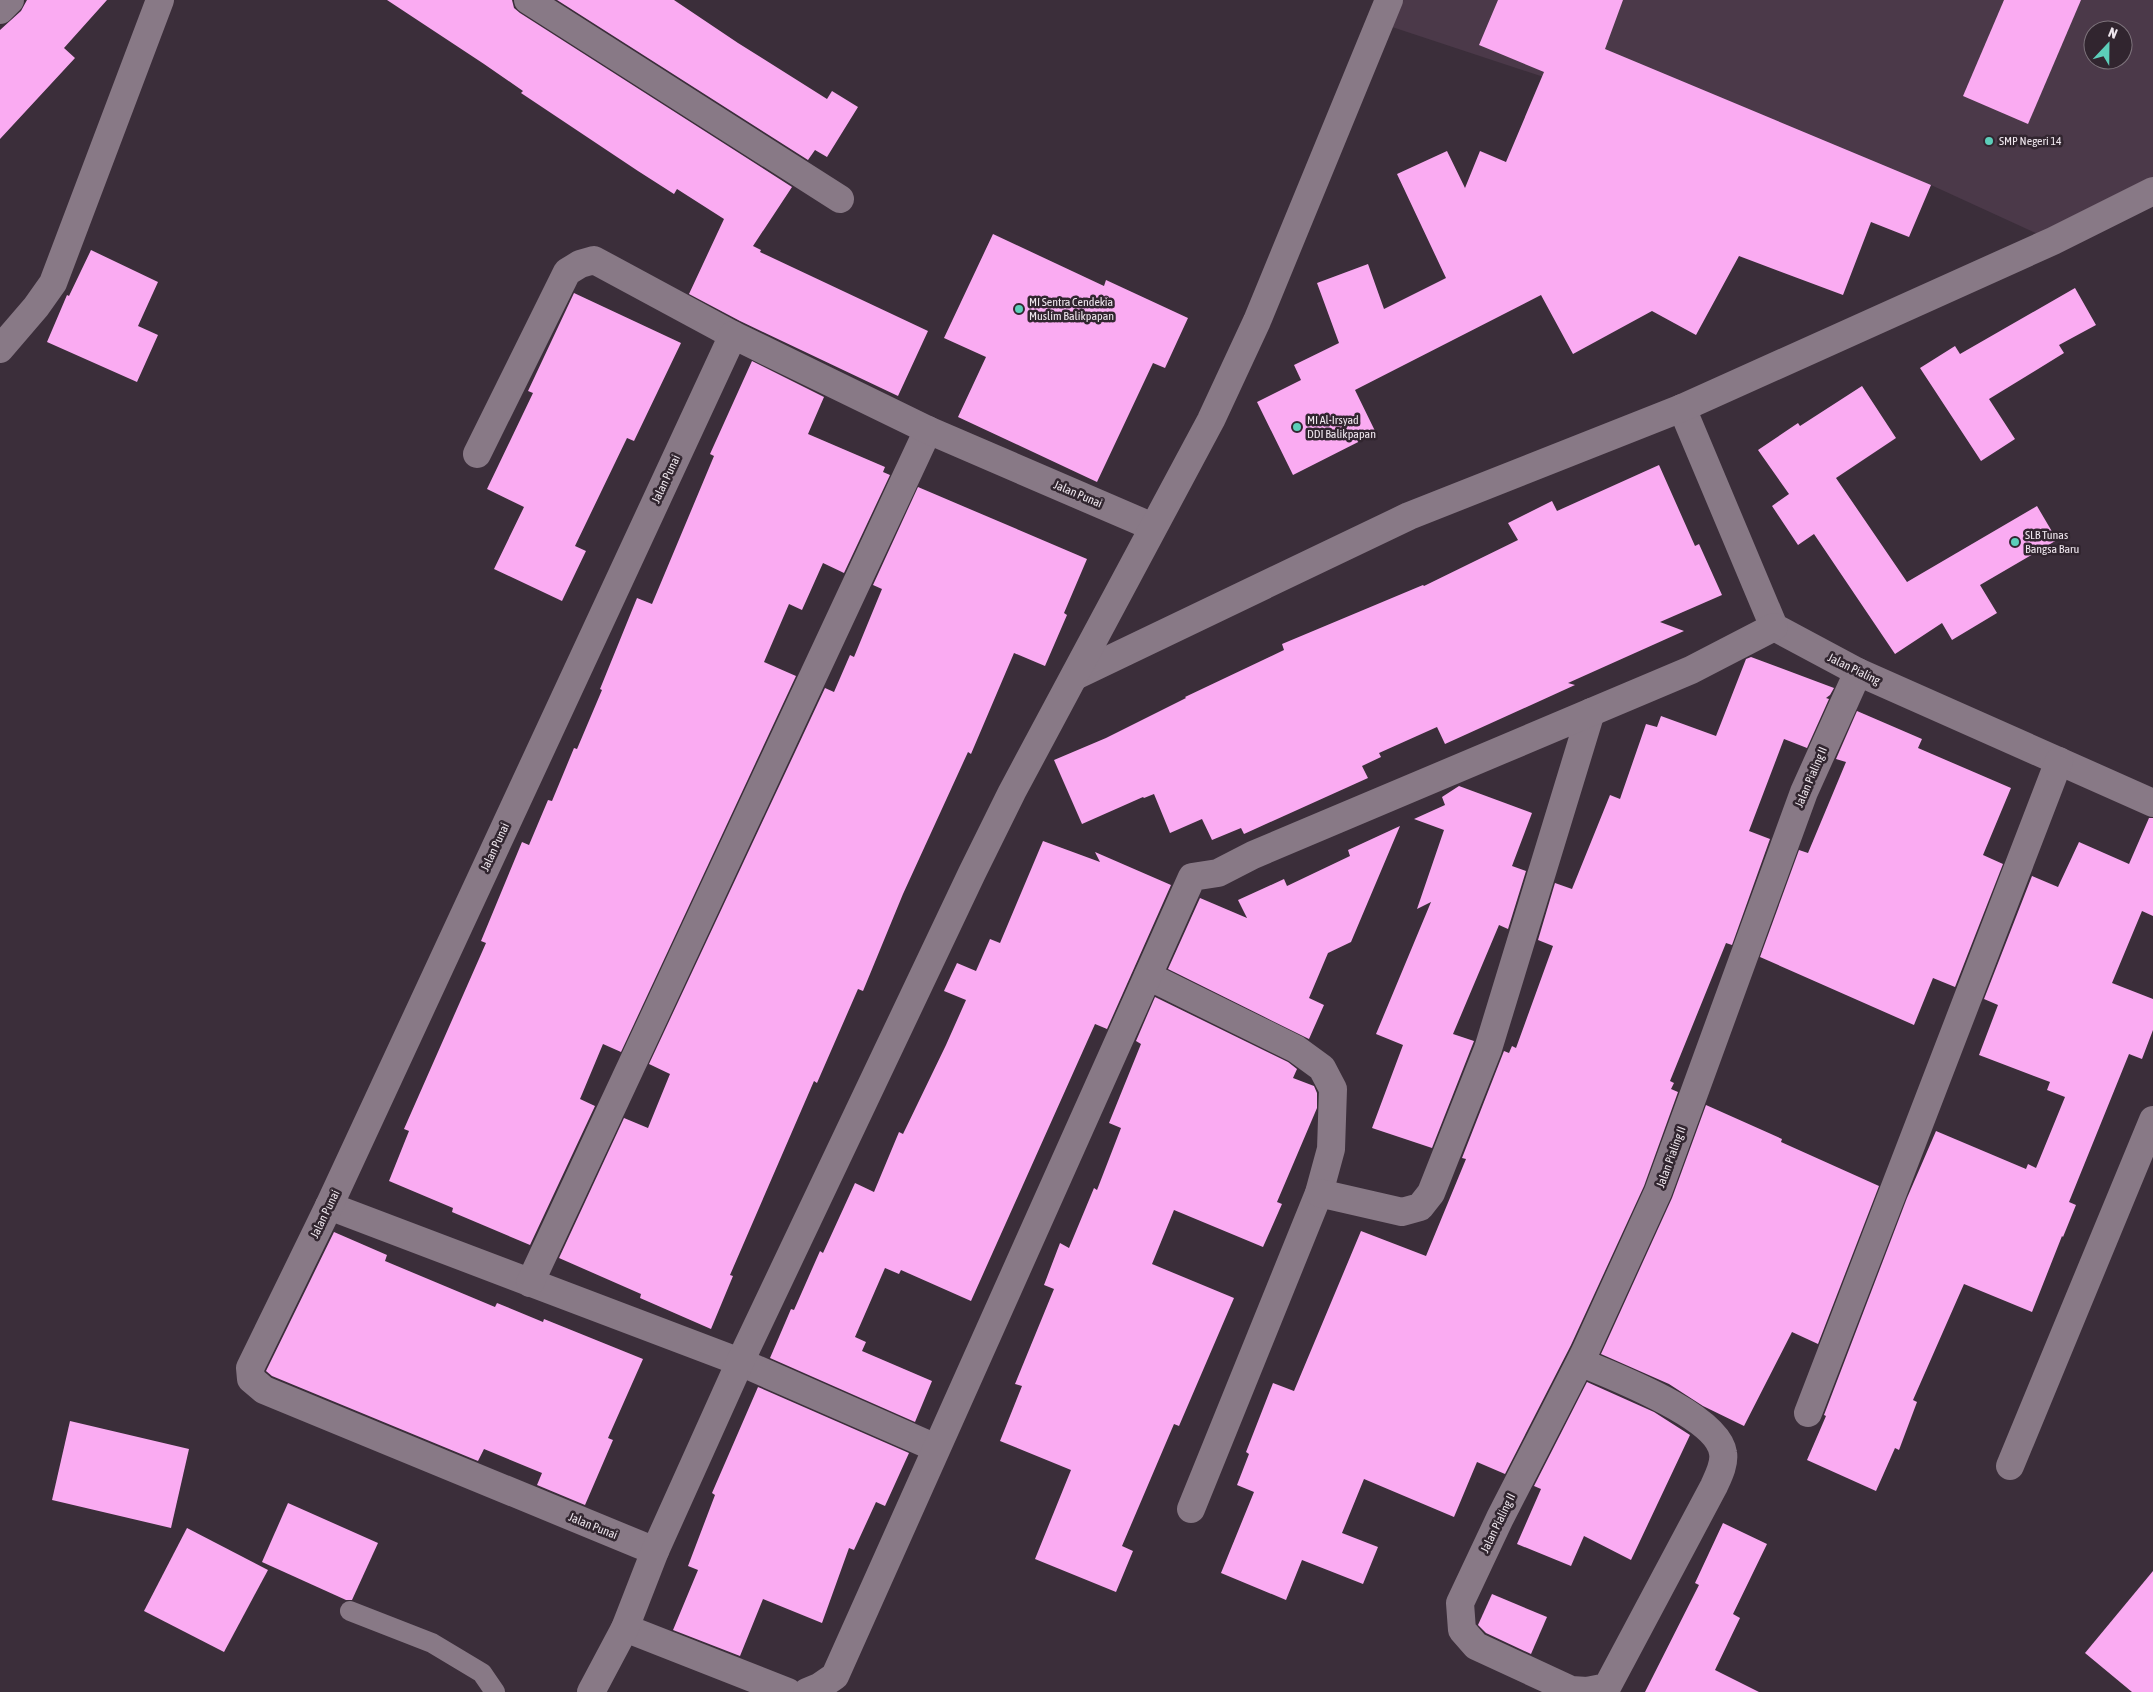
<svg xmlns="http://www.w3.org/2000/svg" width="2153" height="1692" font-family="'Asap Condensed',sans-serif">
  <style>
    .built { fill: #4b3949; fill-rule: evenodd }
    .building { fill: #faabf2 }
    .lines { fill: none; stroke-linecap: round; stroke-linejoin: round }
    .service { stroke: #887986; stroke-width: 20 }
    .minor { stroke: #887986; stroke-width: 28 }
    .poi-dot { fill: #5cceba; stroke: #31252f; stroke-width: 2 }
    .labels { text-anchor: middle; stroke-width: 5; stroke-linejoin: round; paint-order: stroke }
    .poi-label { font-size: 12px; fill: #efe7ee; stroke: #31252f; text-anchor: start }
    .street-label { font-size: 12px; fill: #efe7ee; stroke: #31252f }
  </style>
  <rect width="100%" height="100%" fill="#3b2e3a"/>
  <!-- built -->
  <path class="built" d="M 1390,0 L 2153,0 L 2153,191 L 2053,241 L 1931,185 L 1601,96 L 1380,23 ZM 2093,30 L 2123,30 L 2123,60 L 2093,60 Z"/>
  <!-- building -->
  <g class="building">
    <path d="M 27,0 L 107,0 L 64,48 L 75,58 L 0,139 L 0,30 L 21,11 Z"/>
    <path d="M 387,0 L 512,0 L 514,8 L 520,13 L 792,187 L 753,246 L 761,250 L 760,252 L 928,331 L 898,396 L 740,321 L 689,294 L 724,219 L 677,189 L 674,194 L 638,171 L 521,93 L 523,91 L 484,64 Z"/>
    <path d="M 557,0 L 674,0 L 738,43 L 827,99 L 832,91 L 858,107 L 827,157 L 815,150 L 808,160 Z"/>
    <path d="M 1498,0 L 1623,0 L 1605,49 L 1931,185 L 1909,237 L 1871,222 L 1843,295 L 1739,256 L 1696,335 L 1652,311 L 1573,354 L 1541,295 L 1355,390 L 1376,433 L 1293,475 L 1257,402 L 1301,380 L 1294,365 L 1339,343 L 1317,283 L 1368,264 L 1384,309 L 1446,278 L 1397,174 L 1447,151 L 1465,188 L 1480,151 L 1506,162 L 1544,72 L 1479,45 Z"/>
    <path d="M 2004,0 L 2081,0 L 2028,124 L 1963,96 Z"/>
    <path d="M 993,234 L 1104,286 L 1106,280 L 1188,318 L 1165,368 L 1153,363 L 1097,482 L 958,417 L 986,357 L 944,338 Z"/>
    <path d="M 91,250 L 158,282 L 138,326 L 158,335 L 137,382 L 47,342 L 67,295 L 69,296 Z"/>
    <path d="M 2075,288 L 2096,325 L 2059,345 L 2064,353 L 1989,399 L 2015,439 L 1981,461 L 1920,368 L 1955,346 L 1960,354 Z"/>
    <path d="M 574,293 L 681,343 L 634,441 L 627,438 L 575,546 L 586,551 L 562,601 L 494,569 L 524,507 L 487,489 L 533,393 L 528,391 Z"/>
    <path d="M 752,361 L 824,397 L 808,434 L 885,467 L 883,472 L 890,475 L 844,573 L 823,563 L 802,610 L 789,604 L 764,662 L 796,676 L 621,1052 L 603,1044 L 580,1099 L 595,1106 L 530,1245 L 452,1212 L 453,1208 L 389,1181 L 409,1131 L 404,1129 L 486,943 L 481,941 L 522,842 L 529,845 L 548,800 L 552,801 L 574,748 L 577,749 L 602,690 L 600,689 L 637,598 L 652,604 L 714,456 L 710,454 Z"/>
    <path d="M 1862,386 L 1896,438 L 1836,478 L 1907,582 L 2037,506 L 2057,540 L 1980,585 L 1997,613 L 1952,640 L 1942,623 L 1895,654 L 1814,534 L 1798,545 L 1772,506 L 1789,494 L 1758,450 L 1798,423 L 1800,426 Z"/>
    <path d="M 1659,465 L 1695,546 L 1699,544 L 1722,595 L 1660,622 L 1684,631 L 1568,683 L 1575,685 L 1445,744 L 1437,727 L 1379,753 L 1381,757 L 1362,766 L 1368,778 L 1244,834 L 1241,828 L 1212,840 L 1202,819 L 1170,833 L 1154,794 L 1144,798 L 1143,797 L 1082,824 L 1054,760 L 1106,738 L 1186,698 L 1185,697 L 1284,650 L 1282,644 L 1423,585 L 1424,586 L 1518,540 L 1508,523 L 1552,501 L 1557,511 Z"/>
    <path d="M 918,487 L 1087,559 L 1064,613 L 1067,615 L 1045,666 L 1014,653 L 971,754 L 968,752 L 903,894 L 863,991 L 858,989 L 817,1083 L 814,1081 L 730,1275 L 733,1276 L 711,1329 L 640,1298 L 641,1294 L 559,1258 L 624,1118 L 648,1128 L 670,1074 L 649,1064 L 825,688 L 834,692 L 850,655 L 854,657 L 882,589 L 873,585 Z"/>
    <path d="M 1751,657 L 1834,688 L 1830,695 L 1826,698 L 1829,699 L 1807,748 L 1784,739 L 1749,831 L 1770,839 L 1732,945 L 1726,943 L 1670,1081 L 1674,1083 L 1671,1089 L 1678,1092 L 1644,1186 L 1571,1345 L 1505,1474 L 1477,1462 L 1454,1517 L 1364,1479 L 1342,1533 L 1378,1547 L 1363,1584 L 1302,1560 L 1286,1600 L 1221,1573 L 1254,1492 L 1237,1485 L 1249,1454 L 1246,1452 L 1273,1383 L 1294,1391 L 1361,1231 L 1426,1256 L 1466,1159 L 1462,1158 L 1504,1051 L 1509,1053 L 1512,1046 L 1516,1048 L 1553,946 L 1538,940 L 1555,883 L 1572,889 L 1610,795 L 1620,799 L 1646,724 L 1657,727 L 1661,716 L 1716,736 L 1746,659 Z"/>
    <path d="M 1857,711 L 1922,739 L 1918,748 L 2011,788 L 1983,855 L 2003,864 L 1955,987 L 1933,978 L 1914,1025 L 1760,957 L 1799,850 L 1808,853 L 1846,762 L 1836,759 Z"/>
    <path d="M 1459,786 L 1532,813 L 1512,866 L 1526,871 L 1508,929 L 1499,925 L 1453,1034 L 1474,1041 L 1432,1148 L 1372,1128 L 1403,1045 L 1376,1034 L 1431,902 L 1417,909 L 1444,830 L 1414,819 L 1445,805 L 1442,797 Z"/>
    <path d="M 2149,818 L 2153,818 L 2153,916 L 2142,911 L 2112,983 L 2153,999 L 2153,1030 L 2142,1059 L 2129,1054 L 2069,1202 L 2076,1205 L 2063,1237 L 2062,1236 L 2032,1312 L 1964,1284 L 1913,1400 L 1917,1402 L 1899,1450 L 1895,1448 L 1876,1491 L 1807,1460 L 1826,1416 L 1824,1415 L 1907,1198 L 1936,1131 L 2026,1169 L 2028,1164 L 2036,1168 L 2065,1097 L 2047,1090 L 2050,1082 L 1979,1055 L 1998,1005 L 1984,999 L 2032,876 L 2058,887 L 2079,842 L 2129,864 Z"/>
    <path d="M 1400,826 L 1351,942 L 1328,953 L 1309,998 L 1324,1005 L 1309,1039 L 1168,969 L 1200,898 L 1247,918 L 1238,900 L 1284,879 L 1287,886 L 1350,856 L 1348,850 Z"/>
    <path d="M 1043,841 L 1100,862 L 1095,852 L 1171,885 L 1107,1029 L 1095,1024 L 971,1301 L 901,1270 L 899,1274 L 885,1268 L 855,1337 L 866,1342 L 862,1351 L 932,1381 L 915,1422 L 770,1358 L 791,1309 L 794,1310 L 820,1251 L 823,1253 L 855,1183 L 874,1192 L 899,1132 L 903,1134 L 946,1045 L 966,1000 L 944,991 L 957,963 L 976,971 L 990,939 L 1000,943 Z"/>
    <path d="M 1155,997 L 1288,1062 L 1297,1069 L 1293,1078 L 1314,1086 L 1317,1093 L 1317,1108 L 1277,1202 L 1282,1204 L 1263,1247 L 1174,1210 L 1152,1264 L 1234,1298 L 1179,1426 L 1174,1424 L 1122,1546 L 1133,1551 L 1116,1592 L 1035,1559 L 1071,1470 L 1000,1441 L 1022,1386 L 1015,1384 L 1054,1289 L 1044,1285 L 1060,1243 L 1069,1248 L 1094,1188 L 1097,1190 L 1121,1128 L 1109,1123 L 1141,1044 L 1136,1041 Z"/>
    <path d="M 1706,1105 L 1782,1139 L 1781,1142 L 1879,1186 L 1818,1344 L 1792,1332 L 1744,1426 L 1703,1406 L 1669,1384 L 1601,1354 L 1672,1198 Z"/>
    <path d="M 334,1232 L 387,1255 L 385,1261 L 495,1307 L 497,1303 L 543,1322 L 544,1319 L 643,1359 L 608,1438 L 613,1440 L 585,1505 L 537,1485 L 542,1473 L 484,1449 L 478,1461 L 272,1376 L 266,1371 Z"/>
    <path d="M 1587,1382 L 1654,1412 L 1690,1435 L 1631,1560 L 1584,1536 L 1571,1566 L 1517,1544 L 1541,1489 L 1534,1486 Z"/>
    <path d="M 758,1387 L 909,1453 L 885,1506 L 876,1502 L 854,1550 L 849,1548 L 822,1623 L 763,1599 L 740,1656 L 673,1630 L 698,1570 L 688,1566 L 715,1495 L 712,1493 Z"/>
    <path d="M 70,1421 L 189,1449 L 171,1528 L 52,1500 Z"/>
    <path d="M 288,1503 L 378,1543 L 352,1600 L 346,1600 L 262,1562 Z"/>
    <path d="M 1723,1523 L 1767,1544 L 1733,1614 L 1740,1618 L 1715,1670 L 1759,1692 L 1645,1692 L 1699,1585 L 1695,1583 Z"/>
    <path d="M 187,1528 L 268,1570 L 224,1652 L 144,1611 Z"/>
    <path d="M 2153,1571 L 2153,1692 L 2132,1692 L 2085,1653 Z"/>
    <path d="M 1492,1594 L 1547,1617 L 1531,1654 L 1486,1633 L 1478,1625 Z"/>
  </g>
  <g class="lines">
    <!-- service -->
    <path class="service" d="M 350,1611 L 432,1643 L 482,1673 L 495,1692"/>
    <!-- minor -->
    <g class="minor">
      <path d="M 528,0 L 840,199"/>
      <path d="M 0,10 L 10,0"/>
      <path d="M 0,349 L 36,307 L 53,283 L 160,0"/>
      <path d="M 1682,408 L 1774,627 L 1858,672 L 2153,803"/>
      <path d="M 477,454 L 567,272 L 580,264 L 594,260 L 733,335"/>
      <path d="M 1075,676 L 1409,516 L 1682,408 L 2053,241 L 2153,191"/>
      <path d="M 1148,976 L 1296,1049 L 1322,1068 L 1333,1089 L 1331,1149 L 1319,1193 L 1191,1509"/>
      <path d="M 1319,1193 L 1402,1212 L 1420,1207 L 1431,1193 L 1488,1049 L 1591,712"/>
      <path d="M 329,1206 L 740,1362 L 936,1448"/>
      <path d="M 530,1283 L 928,430"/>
      <path d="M 1580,1362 C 1612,1376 1718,1415 1723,1453 C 1725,1464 1718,1477 1714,1486 L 1607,1687 L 1587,1691 L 1571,1690 L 1476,1646 L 1462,1630 L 1460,1603 L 1500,1518 L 1580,1362 L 1585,1352 L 1658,1192 L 1804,792 L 1858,672"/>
      <path d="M 1808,1413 L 2059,761"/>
      <path d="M 2010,1466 L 2153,1120"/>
      <path d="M 655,1551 L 264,1390 L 251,1379 L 250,1368 L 329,1206 L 733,335 L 928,430 L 1153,527"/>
      <path d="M 625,1628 L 788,1692"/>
      <path d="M 591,1692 L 625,1628 L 655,1551 L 740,1362 L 972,873 L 1012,792 L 1211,420 L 1257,321 L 1389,0"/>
      <path d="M 807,1692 L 819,1687 L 835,1676 L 1192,877 L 1218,873 L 1253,855 L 1691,670 L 1774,627"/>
    </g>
  </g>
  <!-- markers -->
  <g class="poi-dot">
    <circle cx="1989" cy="141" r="5"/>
    <circle cx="1019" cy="309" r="5"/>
    <circle cx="1297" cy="427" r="5"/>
    <circle cx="2015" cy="542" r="5"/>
  </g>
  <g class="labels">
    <!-- poi labels -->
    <g class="poi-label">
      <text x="1999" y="145">SMP Negeri 14</text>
      <text x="1029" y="306">MI Sentra Cendekia<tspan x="1029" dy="14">Muslim Balikpapan</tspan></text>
      <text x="1307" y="424">MI Al-Irsyad<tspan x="1307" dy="14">DDI Balikpapan</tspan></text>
      <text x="2025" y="539">SLB Tunas<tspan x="2025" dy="14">Bangsa Baru</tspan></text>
    </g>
    <!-- street labels -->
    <g class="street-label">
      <text transform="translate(666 479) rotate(-65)" y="4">Jalan Punai</text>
      <text transform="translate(1078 494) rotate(23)" y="4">Jalan Punai</text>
      <text transform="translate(1854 669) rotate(26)" y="4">Jalan Pialing</text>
      <text transform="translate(1811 777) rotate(-67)" y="4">Jalan Pialing II</text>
      <text transform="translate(495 847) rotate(-65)" y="4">Jalan Punai</text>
      <text transform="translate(1671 1157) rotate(-70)" y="4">Jalan Pialing II</text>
      <text transform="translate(325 1214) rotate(-64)" y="4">Jalan Punai</text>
      <text transform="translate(1498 1523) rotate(-64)" y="4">Jalan Pialing II</text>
      <text transform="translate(593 1526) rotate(22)" y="4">Jalan Punai</text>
    </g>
  </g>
  <!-- north arrow -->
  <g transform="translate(2108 45) rotate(22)"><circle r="24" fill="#31252f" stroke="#7d737b"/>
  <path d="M0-4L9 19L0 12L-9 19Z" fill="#5cceba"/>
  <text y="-8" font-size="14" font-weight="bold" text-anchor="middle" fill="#efe7ee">N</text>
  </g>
</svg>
